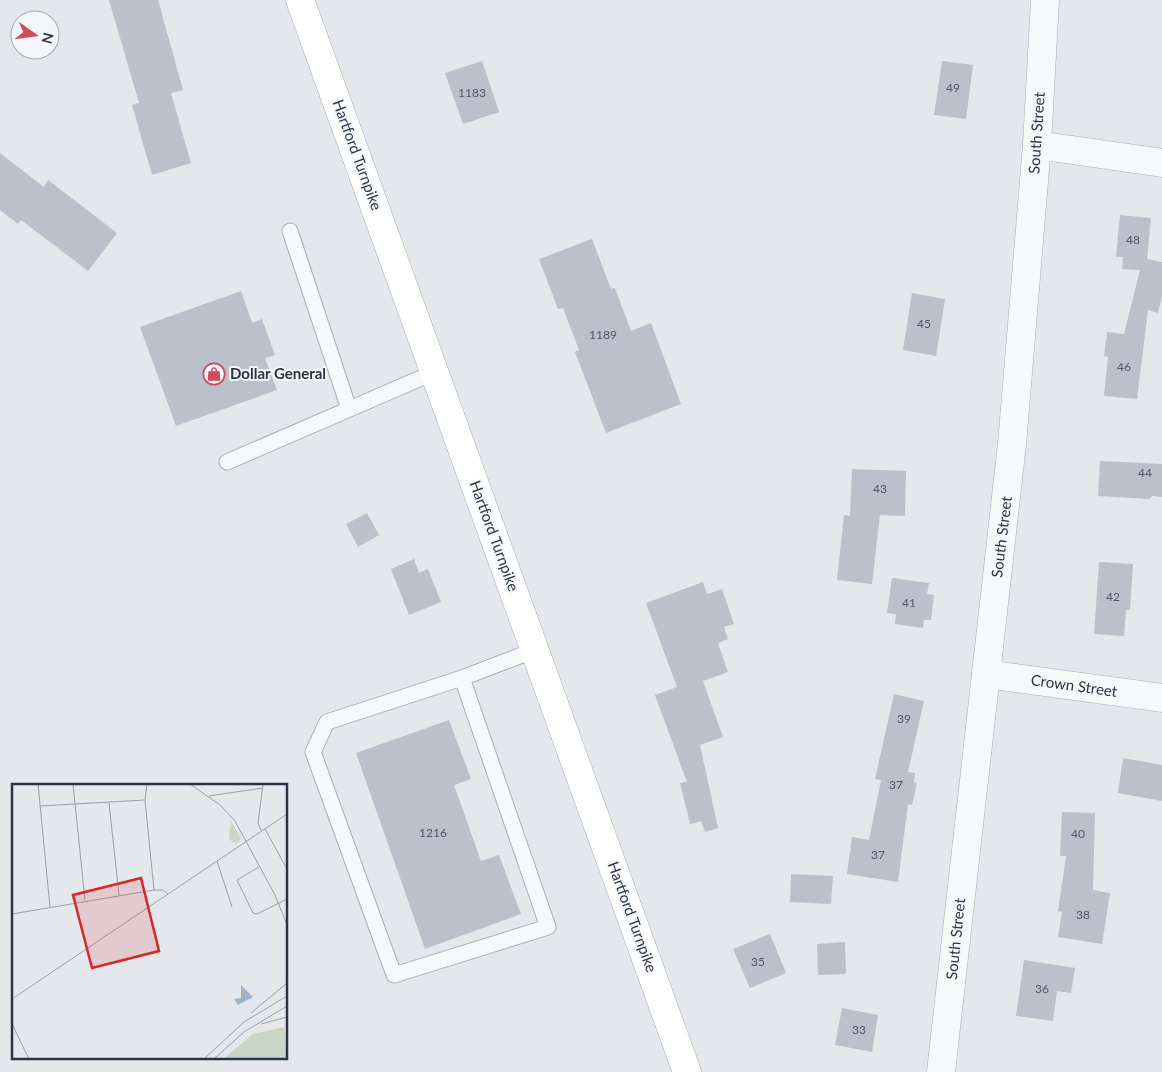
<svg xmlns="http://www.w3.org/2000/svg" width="1162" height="1072" font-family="Lato,sans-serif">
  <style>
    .building { fill: #bbc0ca }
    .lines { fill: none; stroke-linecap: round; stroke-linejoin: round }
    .service-casing { stroke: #a9aeb7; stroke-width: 17 }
    .minor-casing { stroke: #a9aeb7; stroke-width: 29 }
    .tertiary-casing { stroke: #a9aeb7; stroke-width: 29 }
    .secondary-casing { stroke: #a9aeb7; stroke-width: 29 }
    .service { stroke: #f7f8fa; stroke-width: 15 }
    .minor { stroke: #f7f8fa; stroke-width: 28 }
    .tertiary { stroke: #f7f8fa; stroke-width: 28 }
    .secondary { stroke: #fff; stroke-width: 28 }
    .labels { text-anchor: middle; stroke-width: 4; stroke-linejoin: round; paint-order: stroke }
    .number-label { font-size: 12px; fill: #4f5766 }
    .street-label { font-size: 15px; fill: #2b3445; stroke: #f4f6f9 }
    .poi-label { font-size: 15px; font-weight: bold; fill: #2b3445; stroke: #f4f6f9; text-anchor: start }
    .inset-road { fill: none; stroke: #9a9fa9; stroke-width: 1 }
    .view { fill: #d62828; fill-opacity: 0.15; stroke: #d62828; stroke-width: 2.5 }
    .inset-edge { fill: none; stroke: #2b3445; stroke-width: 2.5 }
  </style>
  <rect width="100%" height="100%" fill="#e4e7ec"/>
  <!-- building -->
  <g class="building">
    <path d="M 109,0 L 158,0 L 183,90 L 171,93 L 191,163 L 152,175 L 132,105 L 139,103 Z"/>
    <path d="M 482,61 L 499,112 L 463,124 L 445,73 Z"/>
    <path d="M 942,61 L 973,65 L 966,119 L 934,115 Z"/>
    <path d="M 0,153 L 44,187 L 48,180 L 117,233 L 88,271 L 21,220 L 18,224 L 0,210 Z"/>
    <path d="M 1120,215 L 1151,218 L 1147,259 L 1162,262 L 1162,295 L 1158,313 L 1148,310 L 1137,399 L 1104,396 L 1108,357 L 1104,356 L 1107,332 L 1124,334 L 1140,270 L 1122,269 L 1123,257 L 1116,257 Z"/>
    <path d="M 592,239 L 611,289 L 615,288 L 631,331 L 651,323 L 681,404 L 606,433 L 575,352 L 579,350 L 563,308 L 558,309 L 539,259 Z"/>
    <path d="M 241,291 L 252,323 L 262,319 L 275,355 L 265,358 L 277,390 L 176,426 L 140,327 Z"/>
    <path d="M 912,293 L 945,299 L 936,356 L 903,350 Z"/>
    <path d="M 1100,461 L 1162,464 L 1162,497 L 1152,496 L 1149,499 L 1098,496 Z"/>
    <path d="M 852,469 L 906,471 L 905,516 L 880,515 L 872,584 L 837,580 L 844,515 L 850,516 Z"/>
    <path d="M 367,513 L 379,535 L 358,547 L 346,524 Z"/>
    <path d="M 414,559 L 419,573 L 428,569 L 441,602 L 409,615 L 391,569 Z"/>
    <path d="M 1099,562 L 1133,564 L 1130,610 L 1126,610 L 1124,636 L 1094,634 Z"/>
    <path d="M 892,578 L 929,583 L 927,594 L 934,595 L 931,620 L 924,620 L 923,628 L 895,624 L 896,614 L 887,613 Z"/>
    <path d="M 703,582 L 707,594 L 722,589 L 734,624 L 724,627 L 728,639 L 718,643 L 728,672 L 703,681 L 723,737 L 700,745 L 718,828 L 705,832 L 701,821 L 690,824 L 680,783 L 687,782 L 655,695 L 677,687 L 646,603 Z"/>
    <path d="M 894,694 L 924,701 L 908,772 L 915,773 L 914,782 L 917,783 L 912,805 L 908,804 L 898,882 L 847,874 L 852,837 L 869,840 L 881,780 L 875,779 Z"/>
    <path d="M 449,720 L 471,779 L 454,785 L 481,861 L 499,855 L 521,914 L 425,949 L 356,753 Z"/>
    <path d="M 1123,758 L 1162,765 L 1162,801 L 1118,793 Z"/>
    <path d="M 1062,812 L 1095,813 L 1093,890 L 1110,893 L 1102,944 L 1058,937 L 1062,912 L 1058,911 L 1066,856 L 1060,856 Z"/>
    <path d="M 791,874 L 833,876 L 831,904 L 790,902 Z"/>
    <path d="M 770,934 L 786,973 L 750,988 L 733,949 Z"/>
    <path d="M 845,942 L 846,974 L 818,975 L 817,944 Z"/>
    <path d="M 1024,960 L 1075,968 L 1071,993 L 1057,991 L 1053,1021 L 1016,1016 Z"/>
    <path d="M 842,1008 L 878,1015 L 872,1052 L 835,1045 Z"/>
  </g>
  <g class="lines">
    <!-- service casing -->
    <g class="service-casing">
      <g id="service">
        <path d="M 290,231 L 349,409"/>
        <path d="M 227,462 L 435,372"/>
        <path d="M 462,678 L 548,927 L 394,975 L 313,752 L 327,722 L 462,678 L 535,650"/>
      </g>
    </g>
    <!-- minor casing -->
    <g class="minor-casing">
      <g id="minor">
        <path d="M 1037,145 L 1162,163"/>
        <path d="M 986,674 L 1162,698"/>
      </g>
    </g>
    <!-- tertiary casing -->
    <g class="tertiary-casing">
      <path id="tertiary" d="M 941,1072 L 1012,444 L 1037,145 L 1045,0"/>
    </g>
    <!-- secondary casing -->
    <g class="secondary-casing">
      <path id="secondary" d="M 300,0 L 687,1072"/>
    </g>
    <!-- service -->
    <use href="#service" class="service"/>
    <!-- minor -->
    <use href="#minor" class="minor"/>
    <!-- tertiary -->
    <use href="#tertiary" class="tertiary"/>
    <!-- secondary -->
    <use href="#secondary" class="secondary"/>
  </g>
  <!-- icons -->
  <defs>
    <g id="shop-ring" transform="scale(1.125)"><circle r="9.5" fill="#f4f6f9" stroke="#d1495b" stroke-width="1.5"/><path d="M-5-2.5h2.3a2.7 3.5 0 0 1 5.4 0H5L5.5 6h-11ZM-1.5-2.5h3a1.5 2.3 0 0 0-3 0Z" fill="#d1495b"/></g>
  </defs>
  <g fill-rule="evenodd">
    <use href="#shop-ring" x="214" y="374"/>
  </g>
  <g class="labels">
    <!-- number labels -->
    <g class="number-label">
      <text x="953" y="92">49</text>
      <text x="472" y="97">1183</text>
      <text x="1133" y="244">48</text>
      <text x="924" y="328">45</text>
      <text x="603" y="339">1189</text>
      <text x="1124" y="371">46</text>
      <text x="1145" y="477">44</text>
      <text x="880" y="493">43</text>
      <text x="1113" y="601">42</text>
      <text x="909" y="607">41</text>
      <text x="904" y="723">39</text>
      <text x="896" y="789">37</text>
      <text x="433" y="837">1216</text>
      <text x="1078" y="838">40</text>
      <text x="878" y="859">37</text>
      <text x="1083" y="919">38</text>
      <text x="758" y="966">35</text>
      <text x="1042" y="993">36</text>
      <text x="859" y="1034">33</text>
    </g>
    <!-- street labels -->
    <g class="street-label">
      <text transform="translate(1037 133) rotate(-86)" y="5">South Street</text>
      <text transform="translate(357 155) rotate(70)" y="5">Hartford Turnpike</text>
      <text transform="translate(494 536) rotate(70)" y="5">Hartford Turnpike</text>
      <text transform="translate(1002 537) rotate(-83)" y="5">South Street</text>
      <text transform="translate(1074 686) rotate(8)" y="5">Crown Street</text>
      <text transform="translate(632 917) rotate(70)" y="5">Hartford Turnpike</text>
      <text transform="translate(956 939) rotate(-84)" y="5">South Street</text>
    </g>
    <!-- poi labels -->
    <g class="poi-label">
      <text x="230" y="379">Dollar General</text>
    </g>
  </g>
  <!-- overview -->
  <g transform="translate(12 784)">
    <rect width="275" height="275" fill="#e4e7ec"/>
    <path d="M 219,37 L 229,55 L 224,60 L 217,55 ZM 272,243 L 275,275 L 211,275 L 241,250 Z" fill="#c9d6c5"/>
    <path d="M 229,201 L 241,213 L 226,221 L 222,215 L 229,214 Z" fill="#9fb4cc"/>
    <path class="inset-road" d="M 26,0 L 38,123M 61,0 L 73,116M 135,0 L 133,16 L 142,106M 178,0 L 208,21 L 223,37 L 263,111 L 275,141M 197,12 L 251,4M 97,19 L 107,111M 28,22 L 133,16M 253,45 L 275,85M 249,46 L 246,39 L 251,0M 205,77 L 220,123M 247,83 L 225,96 L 241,129 L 245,130 L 275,115M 0,130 L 142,106 L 151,106 L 156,110M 0,215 L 275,30M 239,229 L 275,199M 0,240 L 17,275M 249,240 L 275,233M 192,275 L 232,238 L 275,212M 202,275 L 232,248 L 275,222"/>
    <path class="view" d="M 129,94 L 147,167 L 80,184 L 61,111 Z"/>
    <rect width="275" height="275" class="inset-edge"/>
  </g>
  <!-- north arrow -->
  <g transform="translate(35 35) rotate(104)"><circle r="24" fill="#f4f6f9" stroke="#a4a8b1"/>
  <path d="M0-4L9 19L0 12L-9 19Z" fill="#d1495b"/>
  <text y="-8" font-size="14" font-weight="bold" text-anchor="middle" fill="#2b3445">N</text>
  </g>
</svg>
